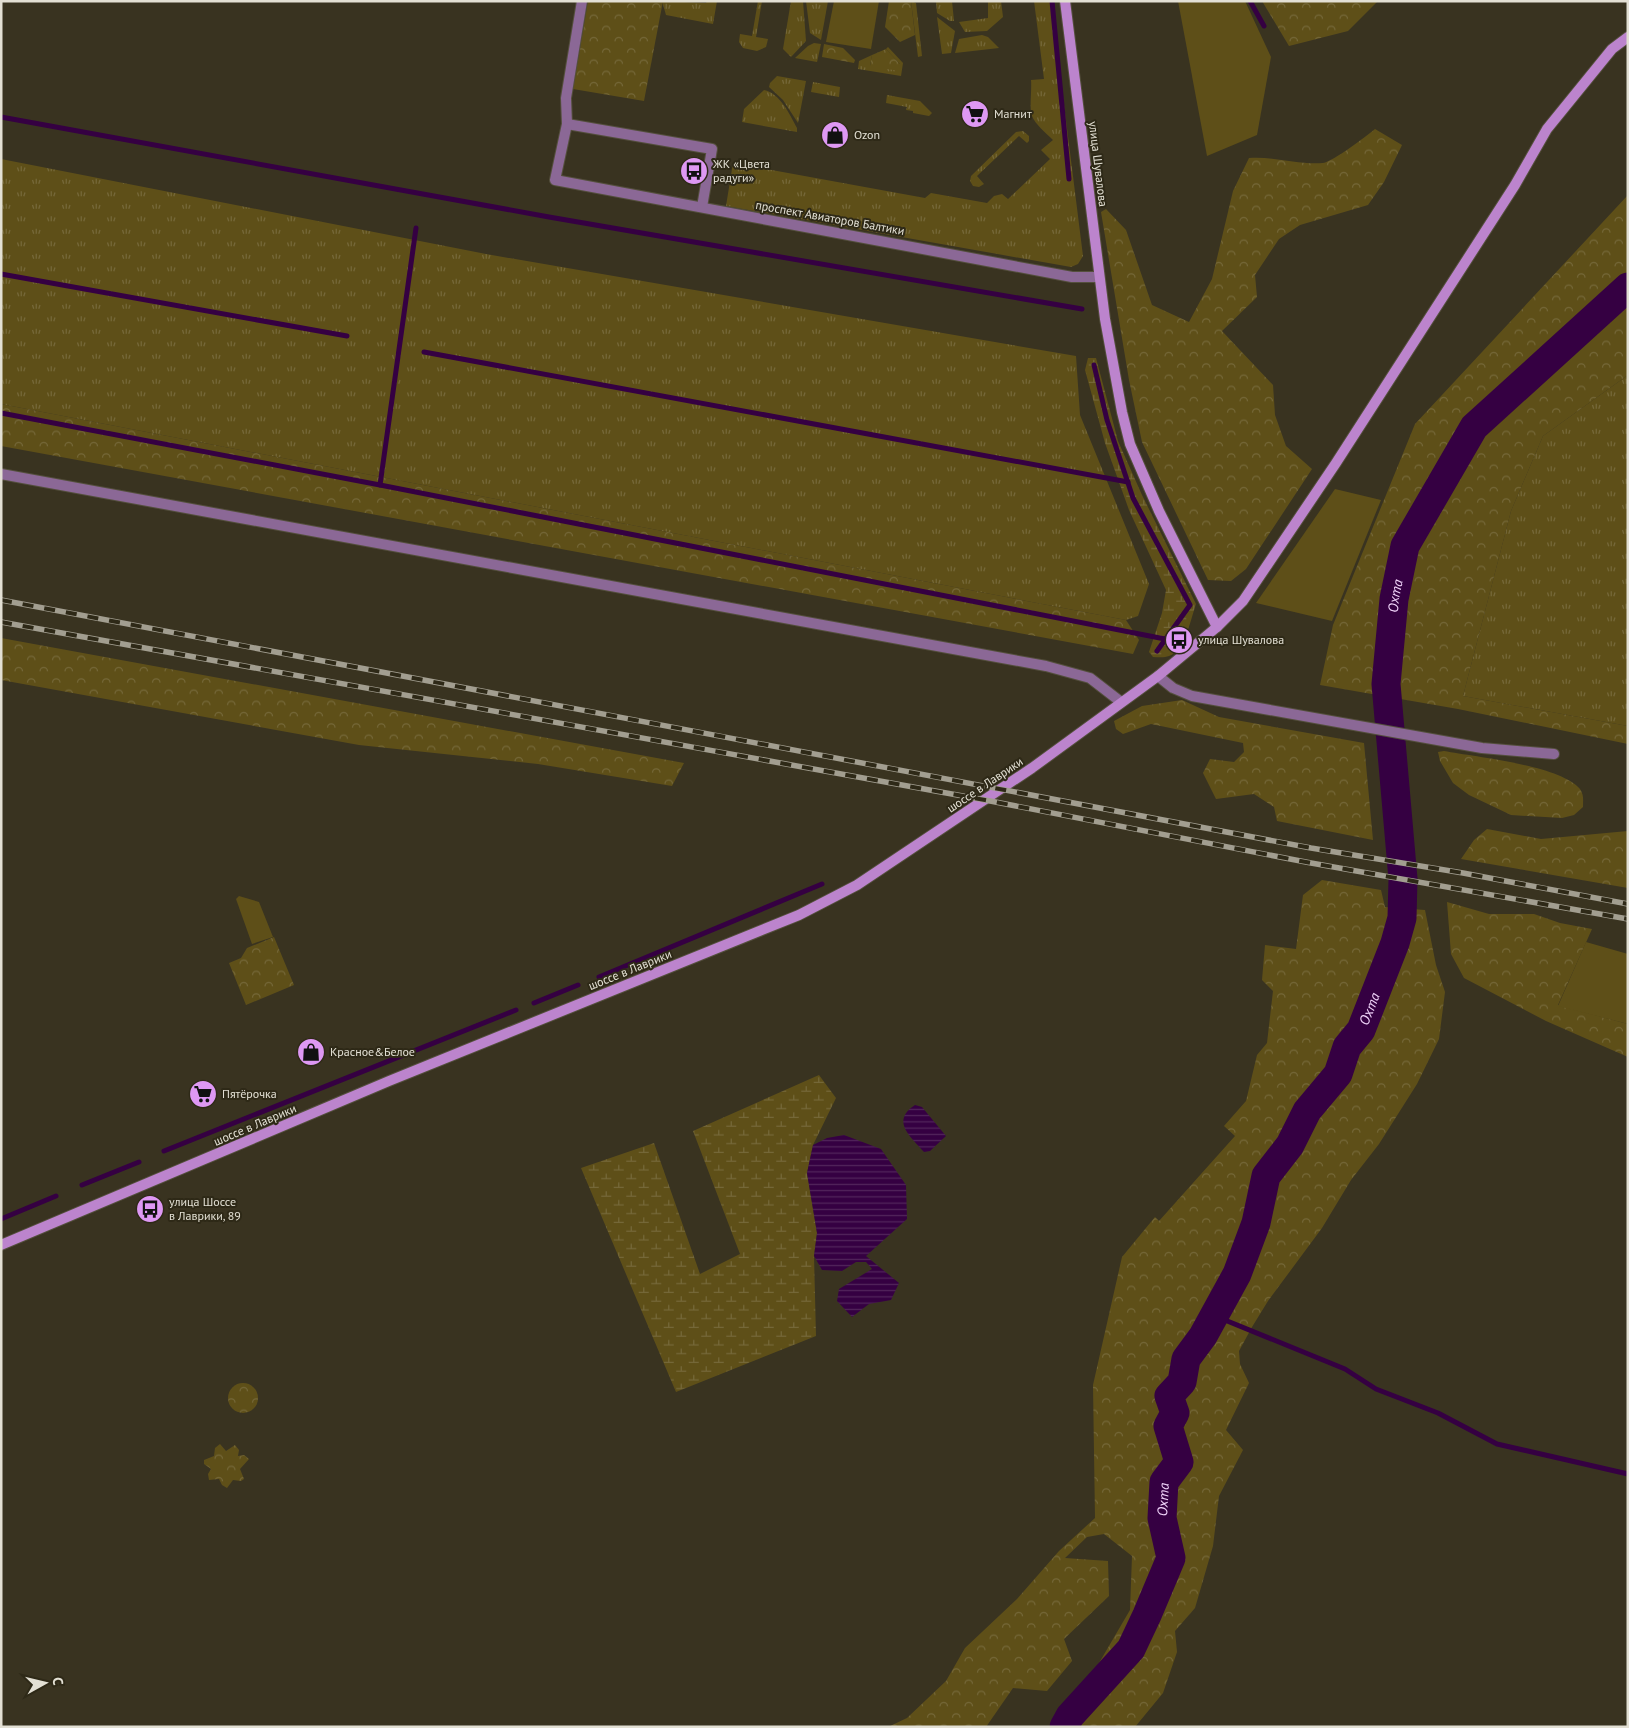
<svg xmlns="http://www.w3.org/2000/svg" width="1629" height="1728" font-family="'PT Sans',sans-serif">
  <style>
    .grass { fill: url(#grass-tufts) }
    .forest { fill: url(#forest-crowns) }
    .wetland { fill: url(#wetland-marsh) }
    .garden { fill: #5e4f18 }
    .water { fill: url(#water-rules) }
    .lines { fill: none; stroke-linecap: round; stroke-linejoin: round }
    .stream { stroke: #350042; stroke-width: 5 }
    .river { stroke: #350042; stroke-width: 29 }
    .street-casing { stroke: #544f3d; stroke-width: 12 }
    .secondary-casing { stroke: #544f3d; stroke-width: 12 }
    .street { stroke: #8b6896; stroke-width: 10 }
    .secondary { stroke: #bc84cd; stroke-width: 10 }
    .rail-casing { stroke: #a29e90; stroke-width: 5.5 }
    .rail { stroke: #2e2917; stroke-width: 4; stroke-dasharray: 11; stroke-linecap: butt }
    .labels { text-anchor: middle; stroke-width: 4; stroke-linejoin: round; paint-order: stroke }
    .poi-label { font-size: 12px; fill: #e3e0d4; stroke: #2e2917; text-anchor: start }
    .street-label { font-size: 12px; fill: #e3e0d4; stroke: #2e2917 }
    .water-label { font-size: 14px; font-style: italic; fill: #f2d5fb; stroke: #2e2917 }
  </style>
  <defs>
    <pattern id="grass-tufts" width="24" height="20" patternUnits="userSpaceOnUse" patternTransform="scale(1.25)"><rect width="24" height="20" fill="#5e4f18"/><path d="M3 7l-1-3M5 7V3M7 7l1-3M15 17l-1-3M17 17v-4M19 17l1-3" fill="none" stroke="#756839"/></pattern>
    <pattern id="forest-crowns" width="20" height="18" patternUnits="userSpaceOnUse" patternTransform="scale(1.25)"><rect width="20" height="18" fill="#5e4f18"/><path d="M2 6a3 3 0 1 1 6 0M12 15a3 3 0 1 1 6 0" fill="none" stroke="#756839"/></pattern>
    <pattern id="wetland-marsh" width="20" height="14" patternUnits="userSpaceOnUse" patternTransform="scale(1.25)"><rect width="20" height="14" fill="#5e4f18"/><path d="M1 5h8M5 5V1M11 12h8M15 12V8" fill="none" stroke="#756839"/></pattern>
    <pattern id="water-rules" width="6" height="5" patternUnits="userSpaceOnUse" patternTransform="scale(1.25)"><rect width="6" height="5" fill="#350042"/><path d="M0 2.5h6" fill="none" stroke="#52255c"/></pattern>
  </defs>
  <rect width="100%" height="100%" fill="#393320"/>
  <!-- grass -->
  <g class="grass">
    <path d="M 662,1 L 706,3 L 707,1 L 717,1 L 713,24 L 666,15 Z"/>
    <path d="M 758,1 L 762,1 L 756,37 L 768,39 L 766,47 L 757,51 L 743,48 L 739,42 L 740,34 L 752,36 Z"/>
    <path d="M 791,1 L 803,1 L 806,41 L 791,57 L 783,49 Z"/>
    <path d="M 806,1 L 828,1 L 821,40 L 810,33 Z"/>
    <path d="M 911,1 L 916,3 L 922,56 L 918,57 Z"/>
    <path d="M 936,1 L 952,1 L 954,21 L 950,21 L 937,13 Z"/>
    <path d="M 988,1 L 1001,1 L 1003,17 L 987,31 L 965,32 L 959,22 L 988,18 Z"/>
    <path d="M 1034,1 L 1051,1 L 1083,256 L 1078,264 L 1071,267 L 726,206 L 733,163 L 925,198 L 931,193 L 987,203 L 994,196 L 1002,194 L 1008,199 L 1050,159 L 1041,150 L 1053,140 C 1046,133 1035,124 1032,116 C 1029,109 1032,89 1031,80 L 1044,79 Z"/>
    <path d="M 937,17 L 955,31 L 951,53 L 942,54 Z"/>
    <path d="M 982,35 L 988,37 L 999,48 L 955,53 L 959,39 Z"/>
    <path d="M 814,43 L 821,44 L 817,62 L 795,58 L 808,46 Z"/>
    <path d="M 888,47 L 903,63 L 901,76 L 858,69 L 859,61 L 872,55 L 870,66 L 900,64 L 886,49 Z"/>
    <path d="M 777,76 L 806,81 L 798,123 L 783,100 L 769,87 L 770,83 Z"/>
    <path d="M 813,82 L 840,87 L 839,97 L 811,92 Z"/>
    <path d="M 764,90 C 780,93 790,115 797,128 L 797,132 L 742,122 L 744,109 Z"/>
    <path d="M 887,95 L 920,101 L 932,113 L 929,116 L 913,113 L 913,111 L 906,110 L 907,107 L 886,103 Z"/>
    <path d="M 1023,131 L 1029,136 L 1029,141 L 1027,143 L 1019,136 L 977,176 L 984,184 L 979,187 L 973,186 L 970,181 L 971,176 L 1016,132 Z"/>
    <path d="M 1,159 L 486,254 L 1076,356 L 1080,415 L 1149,584 L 1138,616 L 1126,620 L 1,404 Z"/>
    <path d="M 1628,375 L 1628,726 L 1463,696 L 1511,511 L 1543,436 Z"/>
  </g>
  <!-- forest -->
  <g class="forest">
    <path d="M 588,1 L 663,1 L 644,101 L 573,89 Z"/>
    <path d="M 889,1 L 911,1 L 915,35 L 900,42 L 885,27 Z"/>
    <path d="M 1262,1 L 1378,1 L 1348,31 L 1289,46 Z"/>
    <path d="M 824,44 L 843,48 L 855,60 L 854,63 L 822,57 Z"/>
    <path d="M 886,49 L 900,64 L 899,71 L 870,66 L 872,55 Z"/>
    <path d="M 1375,129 L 1402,145 L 1384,182 L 1368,205 L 1300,225 L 1279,239 L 1255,275 L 1257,297 L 1222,331 L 1273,385 L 1275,415 L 1286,446 L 1312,469 L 1246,569 L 1231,581 L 1208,580 L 1142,442 L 1129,380 L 1101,212 L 1106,209 L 1126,230 L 1152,305 L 1189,322 L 1212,279 L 1233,191 L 1249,158 C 1274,156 1298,165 1323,163 C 1334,161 1365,137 1375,129 Z"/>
    <path d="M 1628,195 L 1628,375 L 1543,436 L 1511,511 L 1463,696 L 1628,726 L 1628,744 L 1458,709 L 1320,685 L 1333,625 L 1415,424 Z"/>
    <path d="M 1,404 L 1126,620 L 1139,640 L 1133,654 L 1,446 Z"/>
    <path d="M 1,638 L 684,763 L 672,786 L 538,764 L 359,745 L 1,680 Z"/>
    <path d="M 1182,700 L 1219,717 L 1364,743 L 1373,840 L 1277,821 L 1274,807 L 1254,794 L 1216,799 L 1203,773 L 1210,759 L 1234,762 L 1244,752 L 1243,743 L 1151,724 L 1123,734 L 1116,729 L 1114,721 L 1142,706 Z"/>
    <path d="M 1444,751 C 1475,757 1560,765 1580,789 C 1584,795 1583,800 1583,807 L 1574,815 L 1562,818 L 1511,815 L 1469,795 L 1453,783 L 1440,761 L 1438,752 Z"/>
    <path d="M 1487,829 L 1541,839 L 1628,831 L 1628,888 L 1461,859 L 1474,840 Z"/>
    <path d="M 1322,880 L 1381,890 L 1385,907 L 1425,910 L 1436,965 L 1445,992 L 1439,1039 L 1417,1084 L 1379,1144 L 1351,1180 L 1322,1228 L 1268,1301 L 1252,1327 L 1239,1351 L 1240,1364 L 1249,1383 L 1226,1430 L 1243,1450 L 1219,1496 L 1213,1546 L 1195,1608 L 1175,1631 L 1177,1652 L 1163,1693 L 1135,1727 L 1051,1727 L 1099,1663 L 1130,1610 L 1132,1556 L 1104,1534 L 1087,1537 L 1065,1558 L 1108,1561 L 1109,1596 L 1064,1639 L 1072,1661 L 1047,1691 L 1013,1688 L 986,1727 L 888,1727 L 907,1718 L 946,1681 L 965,1648 L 1017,1599 L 1059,1551 L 1095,1518 L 1093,1385 L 1122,1257 L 1155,1217 L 1159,1221 L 1235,1136 L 1224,1126 L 1246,1101 L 1257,1055 L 1267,1043 L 1273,991 L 1262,980 L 1265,945 L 1296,949 L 1303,895 Z"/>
    <path d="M 1447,902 L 1489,914 L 1534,914 L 1560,923 L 1592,929 L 1558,1005 L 1628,1024 L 1628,1057 L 1546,1021 L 1464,978 L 1451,954 Z"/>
    <path d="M 274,937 L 294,985 L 246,1005 L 229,963 L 241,958 L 247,948 Z"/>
    <circle cx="243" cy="1398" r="15"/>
    <path d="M 220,1444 L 226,1451 L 235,1445 L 239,1450 L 238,1456 L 244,1455 L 249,1459 L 240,1469 L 244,1479 L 241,1481 L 233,1480 L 227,1488 L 222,1485 L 219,1479 L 209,1480 L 208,1474 L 211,1469 L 204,1464 L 204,1460 L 214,1456 L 215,1448 Z"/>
  </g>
  <!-- wetland -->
  <g class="wetland">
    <path d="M 1088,358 L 1096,358 L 1118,441 L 1142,495 L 1196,604 C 1191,618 1185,651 1169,656 C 1164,658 1158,657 1153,657 L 1149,652 L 1162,613 L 1166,590 L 1129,510 L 1105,443 L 1085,370 Z"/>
    <path d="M 819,1075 L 836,1098 L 813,1145 L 807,1173 L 817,1233 L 814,1256 L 816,1336 L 676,1392 L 581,1168 L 654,1143 L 700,1274 L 740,1254 L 693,1131 Z"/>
  </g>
  <!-- garden -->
  <g class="garden">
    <path d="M 834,1 L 879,1 L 871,49 L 826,42 Z"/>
    <path d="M 1178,1 L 1245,1 L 1271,57 L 1257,135 L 1207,156 Z"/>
    <path d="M 1335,489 L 1381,500 L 1332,621 L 1256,603 Z"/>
    <path d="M 239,896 L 259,902 L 273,937 L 252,944 L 236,899 Z"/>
    <path d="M 1586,942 L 1628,954 L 1628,1024 L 1558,1006 Z"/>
  </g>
  <!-- water -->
  <g class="water">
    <path d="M 915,1105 L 922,1107 L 946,1136 L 930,1151 L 924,1152 C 911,1137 890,1121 915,1105 Z"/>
    <path d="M 844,1135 L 881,1149 L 906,1185 L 907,1219 L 866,1256 L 899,1283 L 891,1300 L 869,1304 L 852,1317 L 837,1301 L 839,1289 L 872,1269 L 866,1262 L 856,1262 L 842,1271 L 822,1270 L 814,1256 L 817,1233 L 807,1173 L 813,1145 L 827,1138 Z"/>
  </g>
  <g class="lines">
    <!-- stream -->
    <g class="stream">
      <path d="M 1052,1 L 1069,179"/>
      <path d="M 1250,1 L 1264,26"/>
      <path d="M 1,117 L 549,217 L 1082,309"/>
      <path d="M 1,274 L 347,336"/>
      <path d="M 424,352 L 1128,482"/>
      <path d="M 1094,365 L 1107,420 L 1133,498 L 1190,605 L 1157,651"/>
      <path d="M 1,413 L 380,485 L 1165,639"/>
      <path d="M 380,485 L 416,228"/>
      <path d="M 599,977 L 822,884"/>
      <path d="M 534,1003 L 578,985"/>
      <path d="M 164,1151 L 516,1010"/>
      <path d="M 82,1185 L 139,1162"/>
      <path d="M 1,1219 L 56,1196"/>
      <path d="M 1215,1316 L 1345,1369 L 1376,1389 L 1438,1413 L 1497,1444 L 1628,1474"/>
    </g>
    <!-- river -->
    <path class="river" id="s1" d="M 1064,1727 L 1070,1716 L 1131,1649 L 1147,1615 L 1171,1558 L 1162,1518 L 1164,1482 L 1179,1462 L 1168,1426 L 1175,1413 L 1169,1396 L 1182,1382 L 1186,1359 L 1203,1336 L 1237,1274 L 1256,1223 L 1266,1176 L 1290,1145 L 1307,1111 L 1338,1074 L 1347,1047 L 1361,1030 L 1395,943 L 1402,918 L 1403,879 L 1386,684 L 1394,599 L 1405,546 L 1474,427 L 1628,287"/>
    <!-- street casing -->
    <g class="street-casing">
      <g id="street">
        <path d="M 582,1 L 566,98 L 567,124 L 555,180 L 1072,277 L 1099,277"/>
        <path d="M 567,124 L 712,149 L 702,207"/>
        <path d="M 1,474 L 1046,666 L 1090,678 L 1121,702"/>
        <path d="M 1158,676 L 1173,688 L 1192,696 L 1482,748 L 1554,754"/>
      </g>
    </g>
    <!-- secondary casing -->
    <g class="secondary-casing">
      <g id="secondary">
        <path d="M 1065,1 L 1105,319 L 1122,412 L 1130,444 L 1159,511 L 1217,627"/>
        <path d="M 1,1245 L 389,1081 L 799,915 L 857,885 L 1032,768 L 1158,676 L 1217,627 L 1243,601 L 1336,463 L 1515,185 L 1547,129 L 1612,49 L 1628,37"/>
      </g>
    </g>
    <!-- street -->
    <use href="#street" class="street"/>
    <!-- secondary -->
    <use href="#secondary" class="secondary"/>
    <!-- rail casing -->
    <g class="rail-casing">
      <g id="rail">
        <path d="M 1,600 L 1311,848 L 1463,873 L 1628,904"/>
        <path d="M 1,622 L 985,800 L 1311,863 L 1628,919"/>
      </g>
    </g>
    <!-- rail -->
    <use href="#rail" class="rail"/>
  </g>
  <!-- icons -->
  <defs>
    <g id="supermarket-disc" transform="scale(1.4375)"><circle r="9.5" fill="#de98f3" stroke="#2e2917"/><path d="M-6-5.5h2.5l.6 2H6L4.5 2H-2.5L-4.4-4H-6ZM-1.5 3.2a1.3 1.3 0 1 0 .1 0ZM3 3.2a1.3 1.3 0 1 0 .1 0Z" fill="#111"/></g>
    <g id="shop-disc" transform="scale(1.4375)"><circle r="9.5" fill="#de98f3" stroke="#2e2917"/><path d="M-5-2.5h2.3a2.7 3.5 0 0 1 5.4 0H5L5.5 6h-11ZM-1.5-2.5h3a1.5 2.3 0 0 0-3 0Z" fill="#111"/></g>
    <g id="bus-disc" transform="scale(1.4375)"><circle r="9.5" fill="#de98f3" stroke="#2e2917"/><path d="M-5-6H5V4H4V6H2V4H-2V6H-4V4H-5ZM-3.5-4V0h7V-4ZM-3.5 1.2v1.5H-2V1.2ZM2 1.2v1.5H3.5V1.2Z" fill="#111"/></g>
  </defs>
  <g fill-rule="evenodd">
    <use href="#supermarket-disc" x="975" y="114"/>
    <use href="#shop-disc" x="835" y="135"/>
    <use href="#bus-disc" x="694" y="171"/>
    <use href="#bus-disc" x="1179" y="640"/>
    <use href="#shop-disc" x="311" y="1052"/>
    <use href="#supermarket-disc" x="203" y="1094"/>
    <use href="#bus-disc" x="150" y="1209"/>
  </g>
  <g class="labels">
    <!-- poi labels -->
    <g class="poi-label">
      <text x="994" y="118">Магнит</text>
      <text x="854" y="139">Ozon</text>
      <text x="713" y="168">ЖК «Цвета<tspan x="713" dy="14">радуги»</tspan></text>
      <text x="1198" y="644">улица Шувалова</text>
      <text x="330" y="1056">Красное&amp;Белое</text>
      <text x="222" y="1098">Пятёрочка</text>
      <text x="169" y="1206">улица Шоссе<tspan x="169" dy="14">в Лаврики, 89</tspan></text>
    </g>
    <!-- street labels -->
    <g class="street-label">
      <text transform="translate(1098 164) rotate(83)" y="4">улица Шувалова</text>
      <text transform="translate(830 218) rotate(10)" y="4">проспект Авиаторов Балтики</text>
      <text transform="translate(985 785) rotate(-34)" y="4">шоссе в Лаврики</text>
      <text transform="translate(630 970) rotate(-22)" y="4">шоссе в Лаврики</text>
      <text transform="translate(255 1125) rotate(-23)" y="4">шоссе в Лаврики</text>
    </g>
    <!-- water labels -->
    <g class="water-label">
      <text dy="5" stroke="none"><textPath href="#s1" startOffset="1238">Охта</textPath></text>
      <text dy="5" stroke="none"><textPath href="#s1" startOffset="818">Охта</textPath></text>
      <text dy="5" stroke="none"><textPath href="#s1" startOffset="262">Охта</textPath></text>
    </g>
  </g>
  <!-- border -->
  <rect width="1629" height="1728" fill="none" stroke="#e3e0d4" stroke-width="5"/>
  <!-- north arrow -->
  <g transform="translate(45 1683) rotate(82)" stroke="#2e2917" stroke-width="4" paint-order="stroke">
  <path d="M0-4L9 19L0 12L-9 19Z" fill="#e3e0d4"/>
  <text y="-8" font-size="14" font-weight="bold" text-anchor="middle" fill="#e3e0d4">С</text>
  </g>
</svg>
